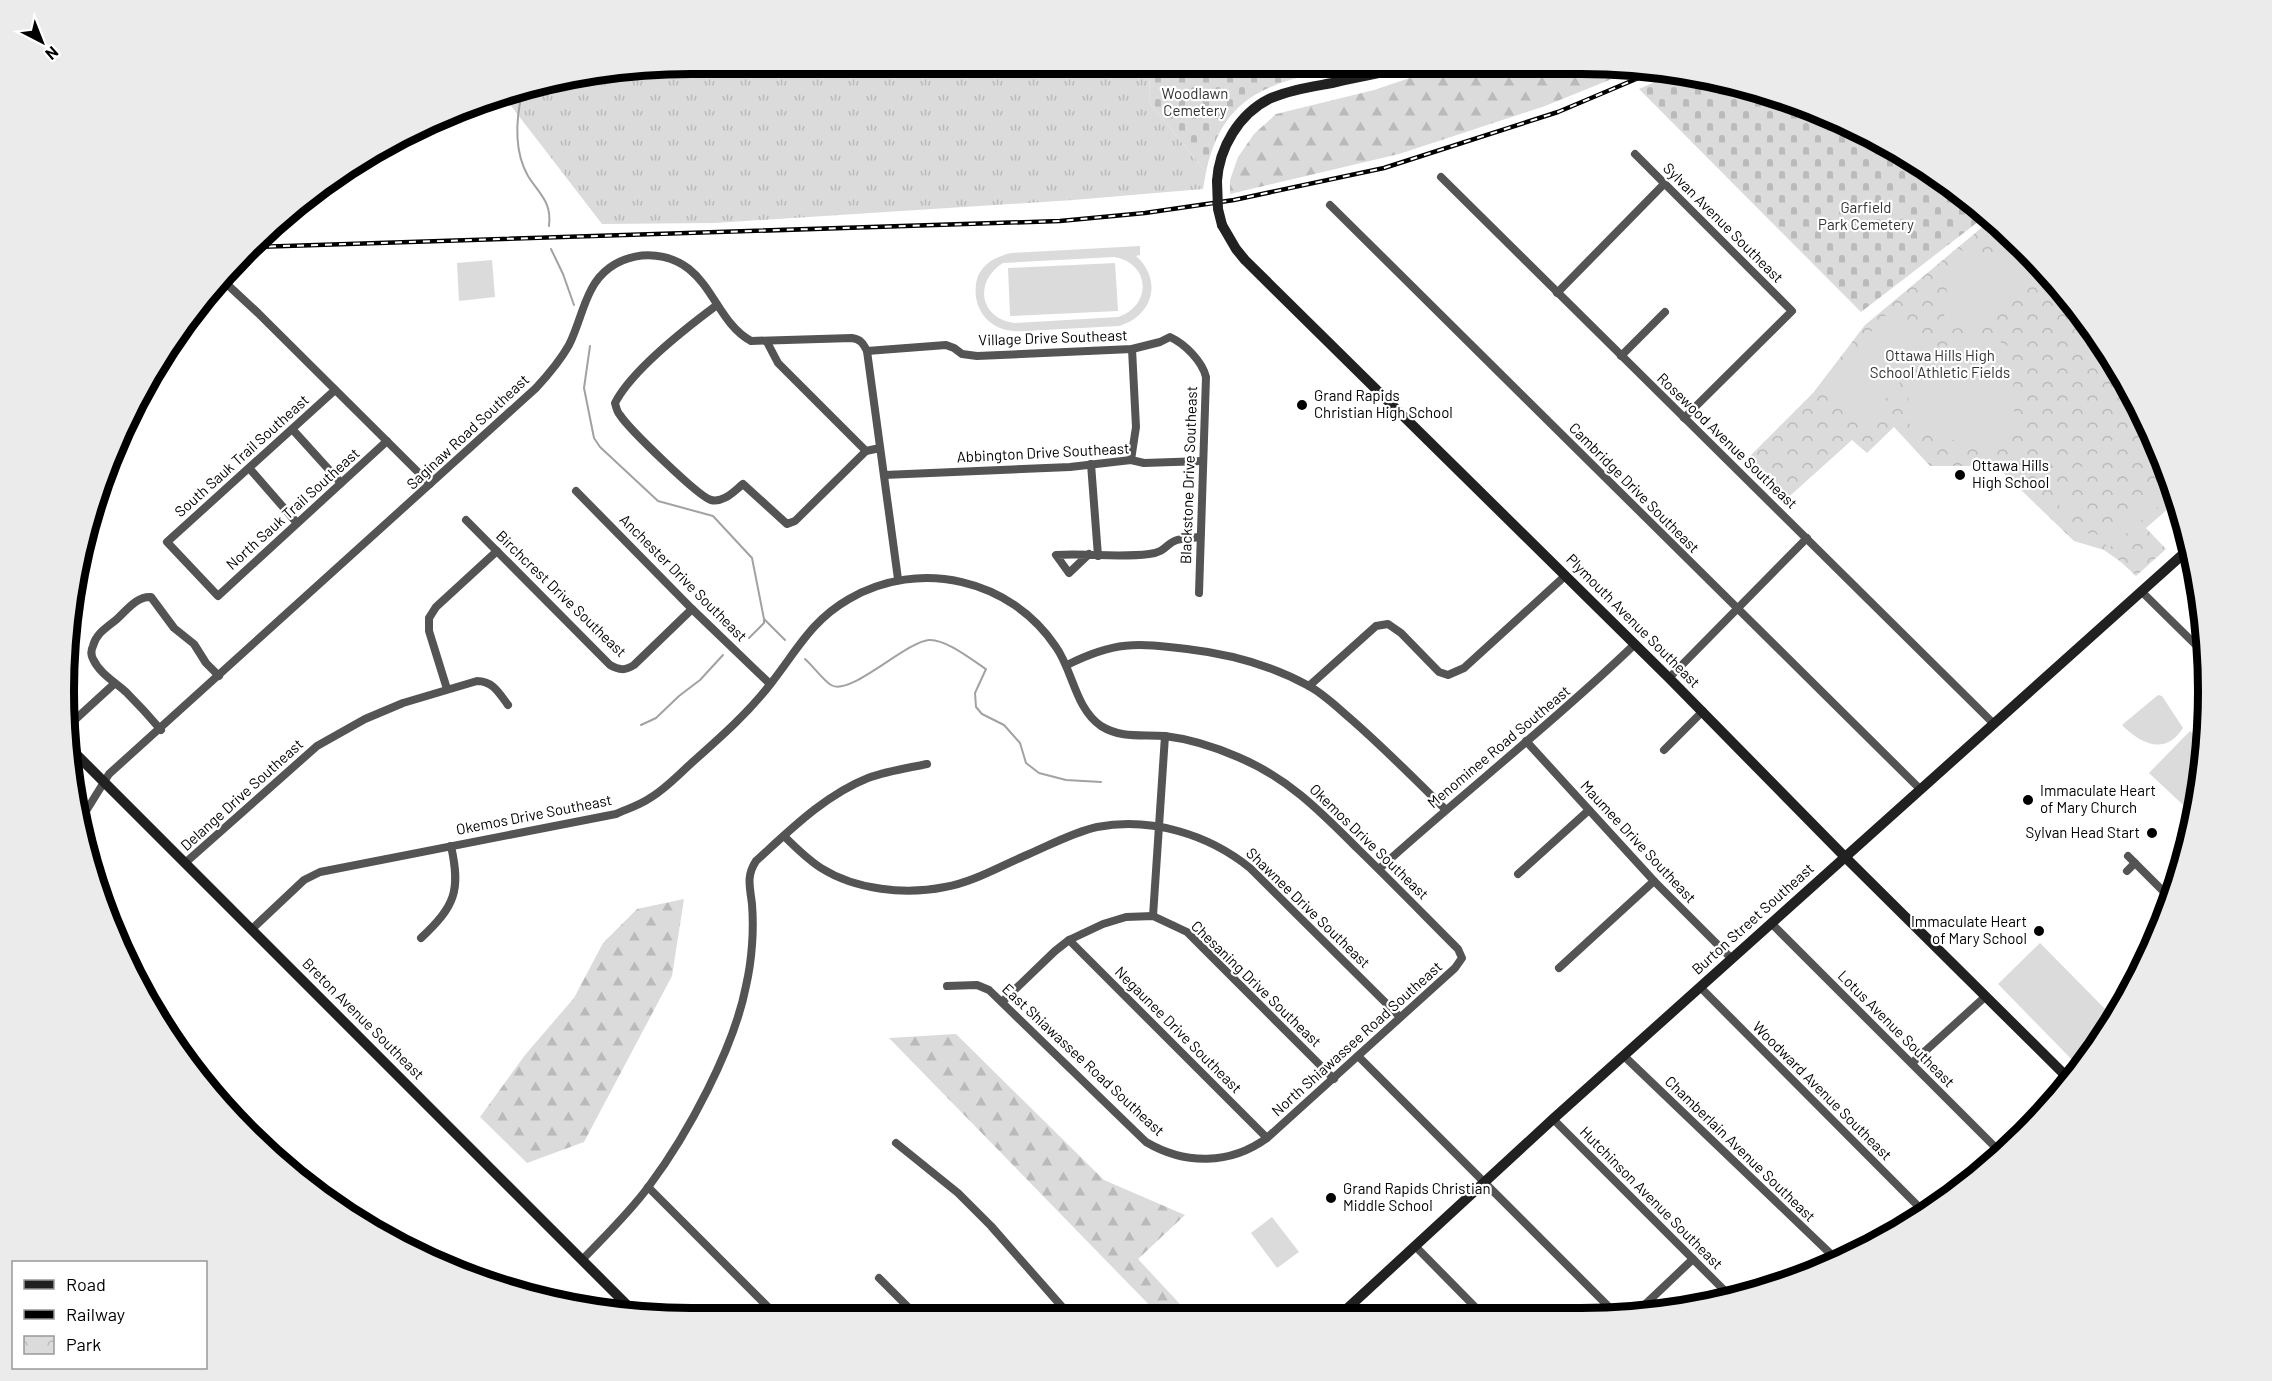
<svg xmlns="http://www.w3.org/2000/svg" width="2272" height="1381" font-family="Barlow,sans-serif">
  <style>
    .grass { fill: url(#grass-tufts) }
    .forest { fill: url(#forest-firs) }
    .cemetery { fill: url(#cemetery-stones) }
    .park { fill: url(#park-crowns) }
    .garden { fill: #dbdbdb; fill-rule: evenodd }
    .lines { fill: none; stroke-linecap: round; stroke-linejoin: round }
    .stream { stroke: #a2a2a2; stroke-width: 2 }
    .street { stroke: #545454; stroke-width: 8 }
    .secondary { stroke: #212121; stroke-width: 10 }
    .rail-casing { stroke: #000; stroke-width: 4.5 }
    .rail { stroke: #fff; stroke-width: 2; stroke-dasharray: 7; stroke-linecap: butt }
    .secondary-bridge { stroke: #212121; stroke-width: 10 }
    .poi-dot { fill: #000; stroke: #fff; stroke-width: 2 }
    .labels { text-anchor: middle; stroke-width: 4.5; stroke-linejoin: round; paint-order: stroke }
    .park-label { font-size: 15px; fill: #323232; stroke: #fff }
    .street-label { font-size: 15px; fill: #000; stroke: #fff }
    .poi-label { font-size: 15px; fill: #000; stroke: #fff; text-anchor: start }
    .rim { fill: none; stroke: #000; stroke-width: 8 }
  </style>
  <defs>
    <pattern id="grass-tufts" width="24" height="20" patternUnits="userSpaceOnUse" patternTransform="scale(1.5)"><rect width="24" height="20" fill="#dbdbdb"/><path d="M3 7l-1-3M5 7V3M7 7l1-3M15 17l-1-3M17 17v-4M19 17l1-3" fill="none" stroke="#bababa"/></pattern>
    <pattern id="forest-firs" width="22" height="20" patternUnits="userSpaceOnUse" patternTransform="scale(1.5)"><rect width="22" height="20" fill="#dbdbdb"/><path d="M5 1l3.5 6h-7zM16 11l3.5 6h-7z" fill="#bababa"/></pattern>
    <pattern id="cemetery-stones" width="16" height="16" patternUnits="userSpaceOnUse" patternTransform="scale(1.5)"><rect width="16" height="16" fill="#dbdbdb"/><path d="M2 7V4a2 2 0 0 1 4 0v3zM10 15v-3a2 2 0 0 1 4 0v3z" fill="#bababa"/></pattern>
    <pattern id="park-crowns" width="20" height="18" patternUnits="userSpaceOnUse" patternTransform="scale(1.5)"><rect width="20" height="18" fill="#dbdbdb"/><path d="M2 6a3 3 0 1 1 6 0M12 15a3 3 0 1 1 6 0" fill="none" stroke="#bababa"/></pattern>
  </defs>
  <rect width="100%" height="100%" fill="#fff"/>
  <!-- grass -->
  <path class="grass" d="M 1150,66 L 1149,102 L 1206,172 L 1203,189 L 1073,200 L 714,223 L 602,224 L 501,93 L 608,68 Z"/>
  <!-- forest -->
  <g class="forest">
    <path d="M 1623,64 L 1639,68 L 1545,106 L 1399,154 L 1230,194 L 1230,180 L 1238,157 L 1254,134 L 1276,114 L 1374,90 L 1448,65 Z"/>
    <path d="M 684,899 L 672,976 L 584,1142 L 527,1163 L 480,1117 L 525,1055 L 574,998 L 603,943 L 637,909 Z"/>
    <path d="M 956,1034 L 1104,1180 L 1185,1215 L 1138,1259 L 1192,1317 L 1161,1317 L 889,1038 Z"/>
  </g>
  <!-- cemetery -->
  <g class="cemetery">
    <path d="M 1349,65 C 1276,83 1224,88 1206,172 L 1149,102 L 1150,66 Z"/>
    <path d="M 1673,74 L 1784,96 L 1930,169 L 1987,215 L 1861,312 L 1639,89 Z"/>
  </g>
  <!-- park -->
  <path class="park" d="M 1992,219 L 2025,247 L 2103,342 L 2161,451 L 2177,501 L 2146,528 L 2166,549 L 2136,576 L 2121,562 L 2104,550 L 2074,541 L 1996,466 L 1930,466 L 1894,427 L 1867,453 L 1852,440 L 1782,503 L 1742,464 L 1813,393 L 1865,325 Z"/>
  <!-- garden -->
  <g class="garden">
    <path d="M 1140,246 L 1140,255 L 1136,256 C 1163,280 1153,316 1119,326 C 1094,327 1069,329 1044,330 C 1032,330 1019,333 1007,330 C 986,326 973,306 976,285 C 978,266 994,257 1011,253 ZM 1114,257 C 1151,263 1152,306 1118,317 L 1014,323 C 979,318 974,281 1003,263 Z"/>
    <path d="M 1958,250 L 2029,260 C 2023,308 1991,332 1943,328 L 1950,257 Z"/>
    <path d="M 492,260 L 495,297 L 459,301 L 457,263 Z"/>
    <path d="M 1115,263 L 1118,311 L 1010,316 L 1008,268 Z"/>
    <path d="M 1886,315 L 1927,352 L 1868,419 L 1827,382 Z"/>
    <path d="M 1975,337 L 2000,342 L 2012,348 L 2015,435 L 1999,450 L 1911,431 C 1899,379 1924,346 1975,337 Z"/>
    <path d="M 2143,416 L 2147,424 L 2073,488 C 2057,521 2084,545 2116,530 L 2171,483 L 2174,493 L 2109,548 L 2105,544 C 2089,545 2075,541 2066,526 C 2059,516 2057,503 2062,491 C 2070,472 2124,431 2143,416 Z"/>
    <path d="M 2158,695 L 2162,696 L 2183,728 C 2165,756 2141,744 2122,725 Z"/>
    <path d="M 2190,731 L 2204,744 L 2196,817 L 2149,773 Z"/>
    <path d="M 2040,943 L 2114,1018 L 2104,1038 L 2077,1065 L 1998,984 Z"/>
    <path d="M 1272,1217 L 1299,1252 L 1277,1268 L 1251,1233 Z"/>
  </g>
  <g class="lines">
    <!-- stream -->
    <g class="stream">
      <path d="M 523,88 C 516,117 513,150 528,176 C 540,195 552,202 549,226"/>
      <path d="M 551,249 L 563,274 L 574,305"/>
      <path d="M 590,346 L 584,388 L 594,438 L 600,447 L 658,501 L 713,516 L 752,558 L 764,619 L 785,640"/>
      <path d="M 749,638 L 764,623 L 764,620"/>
      <path d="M 805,659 C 813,666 823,680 831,685 C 850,697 905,642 929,640 C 946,639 972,660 986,669 L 975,693 L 976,707 L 982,714 L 1004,725 L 1020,743 L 1026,763 L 1039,773 L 1066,780 L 1101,782"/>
      <path d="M 641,725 L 656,718 L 679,696 L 700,680 L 723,655"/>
    </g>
    <!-- street -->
    <g class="street">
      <path d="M 1635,154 L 1792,311 L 1684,418"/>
      <path d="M 1441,177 L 1994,724"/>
      <path d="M 1330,205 L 1920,789"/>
      <path d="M 220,282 L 230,287 L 258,313 L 430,484"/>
      <path d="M 1557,293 L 1664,184"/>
      <path d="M 717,305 C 686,328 632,370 615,403 C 616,407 617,412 620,415 C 629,429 699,497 711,500 C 724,503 734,491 743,484 L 787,524 L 795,521 L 866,451"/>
      <path d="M 767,342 L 778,363 L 866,451 L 880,448"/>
      <path d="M 867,351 L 946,345 L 954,348 L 962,354 L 977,356 L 1132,349 L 1160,342 L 1170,337 C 1185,344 1202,361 1206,377 L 1199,593"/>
      <path d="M 1621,356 L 1665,312"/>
      <path d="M 335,390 L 167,542 L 218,596 L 387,441"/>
      <path d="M 293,430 L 341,483"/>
      <path d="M 1131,460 L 1136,427 L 1132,349"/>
      <path d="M 1091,464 L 1098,556"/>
      <path d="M 250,469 L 297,523"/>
      <path d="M 884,475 L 1070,467 L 1131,460 L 1144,463 L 1203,461"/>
      <path d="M 576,491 L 692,609 L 770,684"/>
      <path d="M 466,520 L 610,665 C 619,670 625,671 634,665 L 692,609"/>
      <path d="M 1089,554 L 1069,573 L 1056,555 C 1087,553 1118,558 1149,554 C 1167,552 1166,543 1177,540 C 1184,538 1193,538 1200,537"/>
      <path d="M 2141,591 L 2206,655"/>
      <path d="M 1067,665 C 1115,641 1135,643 1187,649 C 1230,654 1271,665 1309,686 C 1325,695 1338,708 1352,720 C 1385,749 1415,779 1445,809"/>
      <path d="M 1669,678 L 1807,538"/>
      <path d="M 1309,686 L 1376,626 L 1388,624 L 1401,633 L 1439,672 L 1448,675 L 1464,668 L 1565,576"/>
      <path d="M 447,689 L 429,631 L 429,618 L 436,607 L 497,551"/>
      <path d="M 67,727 L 114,684"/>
      <path d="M 161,730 C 150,717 138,704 126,692 C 115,682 100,674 93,659 C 91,655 91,650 93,646 C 96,633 108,627 117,619 C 127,610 137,596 151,597 L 174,628 L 194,644 L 206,663 L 219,676"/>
      <path d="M 1526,741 L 1654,881 L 1732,959"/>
      <path d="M 1664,750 L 1703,711"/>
      <path d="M 78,824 L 109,774 L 536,388 C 548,375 560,361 569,345 C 578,327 582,307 591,290 C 609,253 658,245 689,269 C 714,289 722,325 751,341 L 852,338 C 860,339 863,343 867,351 L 898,579"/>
      <path d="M 784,836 C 796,848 807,859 821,868 C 856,890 905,895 945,887 C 974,882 1002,865 1029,854 C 1050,845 1074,832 1097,827 C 1151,817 1208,834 1250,868 L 1400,1017"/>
      <path d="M 2128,856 L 2171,899"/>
      <path d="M 185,863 L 317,746 L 365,719 L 403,703 L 477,681 C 493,681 499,693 508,705"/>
      <path d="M 1379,869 C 1463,793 1553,723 1635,644"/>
      <path d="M 2127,871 L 2135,863"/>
      <path d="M 1518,874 L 1589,810"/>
      <path d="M 1153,916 L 1165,736"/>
      <path d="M 1771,923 L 2002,1154"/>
      <path d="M 252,929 L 304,880 L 320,872 L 616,814 C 627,809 640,805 650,798 C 667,788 681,772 696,759 C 723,735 750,711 772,682 C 797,650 812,620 849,599 C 919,558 1011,579 1056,647 C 1073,671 1075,708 1101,726 C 1122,739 1143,734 1165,736 C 1190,739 1215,747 1238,757 C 1288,778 1320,811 1358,849 C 1392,882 1425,916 1458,949 L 1462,958 L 1455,968 L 1267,1138 C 1230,1165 1185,1165 1146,1142 L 989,990 L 977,985 L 947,986"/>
      <path d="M 421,938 C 455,906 461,891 451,846"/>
      <path d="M 1069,940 L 1267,1138"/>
      <path d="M 1559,968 L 1654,881"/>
      <path d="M 1700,987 L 1925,1213"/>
      <path d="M 1003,1001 L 1055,951 L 1069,940 L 1103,924 L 1126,917 L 1153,916 L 1187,932 L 1334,1079"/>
      <path d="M 1358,1056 L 1619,1317"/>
      <path d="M 1624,1056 L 1837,1260"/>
      <path d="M 1912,1063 L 1986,996"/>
      <path d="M 1553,1119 L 1729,1295"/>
      <path d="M 896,1143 L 958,1193 L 991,1226 L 1071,1317"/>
      <path d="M 648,1187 L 778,1317"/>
      <path d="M 1415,1246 L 1485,1317"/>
      <path d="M 433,1254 L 439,1260"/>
      <path d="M 582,1260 C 605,1236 630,1212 649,1186 C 688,1134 734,1048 746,986 C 749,973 751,959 752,945 C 753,932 753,917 752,904 C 750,887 746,876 756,861 C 790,830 825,795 868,778 C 887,771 908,768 927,764"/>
      <path d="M 879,1278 L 918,1317"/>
      <path d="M 1634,1315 L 1693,1259"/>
    </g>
    <!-- secondary -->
    <g class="secondary">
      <path d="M 1217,181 C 1219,148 1239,114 1269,99 C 1289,90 1311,87 1332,83 C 1359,77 1386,72 1413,65"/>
      <path d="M 1222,225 L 1236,249 L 1245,260 L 1669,678 L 1845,857 L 2069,1079"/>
      <path d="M 68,746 L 636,1314"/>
      <path d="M 1338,1317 L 1553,1119 L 2191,547"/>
    </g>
    <!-- rail casing -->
    <g class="rail-casing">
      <path id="rail" d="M 255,247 L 1060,221 L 1145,213 L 1234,200 L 1384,168 L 1558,112 L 1655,71"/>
    </g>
    <!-- rail -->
    <use href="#rail" class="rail"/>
    <!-- secondary-bridge -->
    <path class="secondary-bridge" d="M 1217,181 L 1218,209 L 1222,225"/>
  </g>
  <!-- markers -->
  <g class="poi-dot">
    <circle cx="1302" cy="405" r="6"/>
    <circle cx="1960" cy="475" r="6"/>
    <circle cx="2028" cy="800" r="6"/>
    <circle cx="2152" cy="833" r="6"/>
    <circle cx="2039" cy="931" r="6"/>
    <circle cx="1331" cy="1198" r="6"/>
  </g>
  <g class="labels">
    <!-- park labels -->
    <g class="park-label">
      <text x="1195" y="99">Woodlawn<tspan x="1195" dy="17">Cemetery</tspan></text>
      <text x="1866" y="213">Garfield<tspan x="1866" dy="17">Park Cemetery</tspan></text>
      <text x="1940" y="361">Ottawa Hills High<tspan x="1940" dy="17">School Athletic Fields</tspan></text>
    </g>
    <!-- street labels -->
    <g class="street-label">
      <text transform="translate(1723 223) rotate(45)" y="5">Sylvan Avenue Southeast</text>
      <text transform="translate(1053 338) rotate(-2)" y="5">Village Drive Southeast</text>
      <text transform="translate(468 432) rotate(-43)" y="5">Saginaw Road Southeast</text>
      <text transform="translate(1727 441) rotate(44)" y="5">Rosewood Avenue Southeast</text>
      <text transform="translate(1043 453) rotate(-3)" y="5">Abbington Drive Southeast</text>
      <text transform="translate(242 456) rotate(-42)" y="5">South Sauk Trail Southeast</text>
      <text transform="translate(1189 475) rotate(-88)" y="5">Blackstone Drive Southeast</text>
      <text transform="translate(1634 488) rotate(45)" y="5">Cambridge Drive Southeast</text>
      <text transform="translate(293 509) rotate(-42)" y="5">North Sauk Trail Southeast</text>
      <text transform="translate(683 578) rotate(45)" y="5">Anchester Drive Southeast</text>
      <text transform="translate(561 594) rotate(44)" y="5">Birchcrest Drive Southeast</text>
      <text transform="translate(1633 621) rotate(45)" y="5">Plymouth Avenue Southeast</text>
      <text transform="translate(1499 747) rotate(-40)" y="5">Menominee Road Southeast</text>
      <text transform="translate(242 795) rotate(-42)" y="5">Delange Drive Southeast</text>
      <text transform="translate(534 815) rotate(-11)" y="5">Okemos Drive Southeast</text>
      <text transform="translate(1369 842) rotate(44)" y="5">Okemos Drive Southeast</text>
      <text transform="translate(1638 842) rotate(47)" y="5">Maumee Drive Southeast</text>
      <text transform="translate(1308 908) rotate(44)" y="5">Shawnee Drive Southeast</text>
      <text transform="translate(1753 919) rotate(-42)" y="5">Burton Street Southeast</text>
      <text transform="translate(1256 984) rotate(44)" y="5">Chesaning Drive Southeast</text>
      <text transform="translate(363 1019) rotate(45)" y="5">Breton Avenue Southeast</text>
      <text transform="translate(1896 1029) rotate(45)" y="5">Lotus Avenue Southeast</text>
      <text transform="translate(1178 1030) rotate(45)" y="5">Negaunee Drive Southeast</text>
      <text transform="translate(1357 1039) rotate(-42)" y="5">North Shiawassee Road Southeast</text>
      <text transform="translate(1083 1060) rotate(43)" y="5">East Shiawassee Road Southeast</text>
      <text transform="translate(1822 1091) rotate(45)" y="5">Woodward Avenue Southeast</text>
      <text transform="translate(1740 1149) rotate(44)" y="5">Chamberlain Avenue Southeast</text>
      <text transform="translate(1651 1198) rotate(45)" y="5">Hutchinson Avenue Southeast</text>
    </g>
    <!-- poi labels -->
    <g class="poi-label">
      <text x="1314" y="401">Grand Rapids<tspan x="1314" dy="17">Christian High School</tspan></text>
      <text x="1972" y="471">Ottawa Hills<tspan x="1972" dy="17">High School</tspan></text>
      <text x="2040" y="796">Immaculate Heart<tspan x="2040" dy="17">of Mary Church</tspan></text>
      <text x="2140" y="838" text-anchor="end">Sylvan Head Start</text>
      <text x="2027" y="927" text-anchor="end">Immaculate Heart<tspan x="2027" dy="17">of Mary School</tspan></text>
      <text x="1343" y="1194">Grand Rapids Christian<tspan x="1343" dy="17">Middle School</tspan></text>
    </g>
  </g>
  <!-- crop -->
  <path d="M0 0H2272V1381H0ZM691 74H1581A617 617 0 0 1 2198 691V691A617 617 0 0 1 1581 1308H691A617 617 0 0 1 74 691V691A617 617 0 0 1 691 74Z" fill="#ebebeb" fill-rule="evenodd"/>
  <path class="rim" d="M691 74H1581A617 617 0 0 1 2198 691V691A617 617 0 0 1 1581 1308H691A617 617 0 0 1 74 691V691A617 617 0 0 1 691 74Z"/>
  <!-- legend -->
  <rect x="12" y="1261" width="195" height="108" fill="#ffffff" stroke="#999999" stroke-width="1.5"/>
  <rect x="24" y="1280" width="30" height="9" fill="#212121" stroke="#999999" stroke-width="1.5"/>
  <text x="66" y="1291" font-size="18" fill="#000000">Road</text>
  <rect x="24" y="1310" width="30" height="9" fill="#000000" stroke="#999999" stroke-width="1.5"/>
  <text x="66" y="1321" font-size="18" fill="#000000">Railway</text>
  <rect x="24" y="1336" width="30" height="18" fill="url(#park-crowns)" stroke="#999999" stroke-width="1.5"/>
  <text x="66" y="1351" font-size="18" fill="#000000">Park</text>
  <!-- north arrow -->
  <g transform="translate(42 42) rotate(138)" stroke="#ffffff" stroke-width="4.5" paint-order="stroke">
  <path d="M0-4.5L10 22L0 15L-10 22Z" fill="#000000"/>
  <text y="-9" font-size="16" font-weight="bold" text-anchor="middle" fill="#000000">N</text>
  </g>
</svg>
